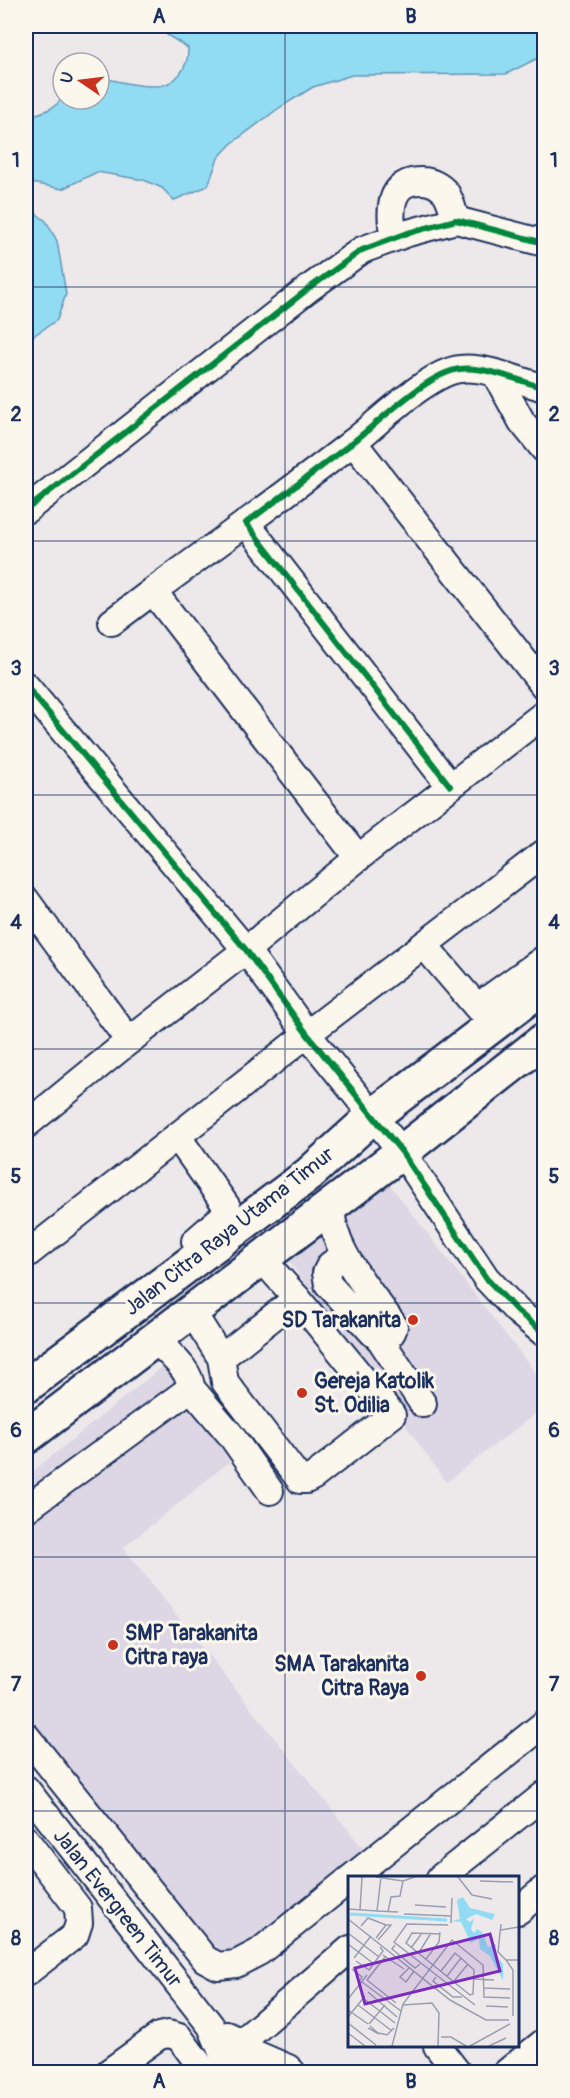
<svg xmlns="http://www.w3.org/2000/svg" width="570" height="2098" font-family="Pangolin,sans-serif">
  <style>
    .built { fill: #dcd6e5 }
    .water { fill: #92dcf3; stroke: #6297b7; stroke-width: 1.5 }
    .lines { fill: none; stroke-linecap: round; stroke-linejoin: round }
    .minor-casing { stroke: #1b2f5e; stroke-width: 30 }
    .major-casing { stroke: #1b2f5e; stroke-width: 38 }
    .minor { stroke: #fbf7ec; stroke-width: 26 }
    .major { stroke: #fbf7ec; stroke-width: 33 }
    .cycleway-casing { stroke: #fbf7ec; stroke-width: 10 }
    .cycleway { stroke: #00873e; stroke-width: 6 }
    .grid { fill: none; stroke: #1b2f5e; stroke-width: 1.5; stroke-opacity: 0.55 }
    .poi-dot { fill: #c8321e; stroke: #fbf7ec; stroke-width: 2 }
    .labels { text-anchor: middle; stroke-width: 6; stroke-linejoin: round; paint-order: stroke }
    .street-label { font-size: 21px; fill: #1b2f5e; stroke: #fbf7ec }
    .poi-label { font-size: 21px; font-weight: bold; fill: #1b2f5e; stroke: #fbf7ec; text-anchor: end }
    .inset-river { fill: none; stroke: #92dcf3; stroke-width: 3 }
    .inset-road { fill: none; stroke: #999eb1; stroke-width: 1.5 }
    .view { fill: #7b2cbf; fill-opacity: 0.15; stroke: #7b2cbf; stroke-width: 3 }
    .inset-edge { fill: none; stroke: #1b2f5e; stroke-width: 3 }
    .neatline { fill: none; stroke: #1b2f5e; stroke-width: 2 }
    .grid-label { font-size: 20px; text-anchor: middle; font-weight: bold; fill: #1b2f5e }
  </style>
  <rect width="100%" height="100%" fill="#ede8e9"/>
  <filter id="ink" filterUnits="userSpaceOnUse"><feTurbulence type="fractalNoise" baseFrequency=".0167" numOctaves="2"/><feDisplacementMap in="SourceGraphic" scale="12" xChannelSelector="R" yChannelSelector="G"/><feConvolveMatrix kernelMatrix="1 2 1 2 8 2 1 2 1" color-interpolation-filters="sRGB"/></filter>
  <g filter="url(#ink)">
    <!-- built -->
    <g class="built">
      <path d="M 386,1180 L 544,1384 L 544,1407 L 446,1482 L 285,1255 Z"/>
      <path d="M 168,1362 L 240,1453 L 123,1548 L 368,1855 L 215,1979 L 26,1742 L 26,1477 Z"/>
    </g>
    <!-- water -->
    <g class="water">
      <path d="M 153,26 L 544,26 L 544,59 L 536,59 L 506,74 L 352,75 L 313,87 L 279,108 L 231,144 L 218,158 L 208,186 L 174,200 L 162,188 L 144,180 L 97,172 L 62,189 L 26,182 L 26,117 C 40,113 56,110 63,96 L 63,99 L 99,99 L 99,78 C 117,80 137,87 155,86 C 176,86 189,67 188,48 Z"/>
      <path d="M 26,206 L 46,221 L 57,241 L 66,294 L 57,320 L 33,336 L 26,336 Z"/>
    </g>
    <g class="lines">
      <!-- minor casing -->
      <g class="minor-casing">
        <g id="minor">
          <path d="M 394,237 C 389,213 388,180 422,181 C 431,181 440,186 446,193 C 451,201 453,211 456,220"/>
          <path d="M 496,375 L 522,422 L 544,449"/>
          <path d="M 353,442 L 544,686"/>
          <path d="M 26,510 L 308,289 L 362,250 L 408,233 L 456,220 L 544,243"/>
          <path d="M 246,523 L 153,591 L 358,858"/>
          <path d="M 112,622 L 153,591"/>
          <path d="M 26,686 L 246,950 L 307,1034 L 402,1152 L 486,1278 L 517,1311 L 544,1333"/>
          <path d="M 450,786 L 246,523 C 281,497 317,470 352,443 C 378,423 429,372 460,369 C 485,366 520,381 544,388"/>
          <path d="M 26,900 L 129,1041"/>
          <path d="M 424,945 L 477,1007 L 544,959"/>
          <path d="M 26,1125 L 129,1041 L 246,950 L 358,858 L 544,714"/>
          <path d="M 177,1136 L 227,1207 L 227,1213 L 195,1241"/>
          <path d="M 332,1204 C 328,1248 371,1291 394,1326 C 393,1334 388,1338 380,1339 L 373,1333 L 328,1284 L 326,1273 L 330,1265 L 345,1255"/>
          <path d="M 26,1255 L 307,1034 L 544,853"/>
          <path d="M 192,1312 L 221,1358 L 225,1382 L 300,1480 L 306,1480 L 314,1476 L 392,1415 L 297,1298 L 261,1258"/>
          <path d="M 155,1339 C 167,1352 191,1370 191,1388 L 230,1434 L 270,1491"/>
          <path d="M 380,1339 L 423,1404"/>
          <path d="M 221,1358 L 297,1298"/>
          <path d="M 26,1509 L 191,1388"/>
          <path d="M 26,1736 L 205,1959 L 218,1966 L 236,1964 L 259,1952 L 350,1879"/>
          <path d="M 26,1789 L 211,2026 L 224,2057 L 236,2072"/>
          <path d="M 26,1840 L 78,1908 L 79,1923 L 75,1935 L 26,1973"/>
          <path d="M 351,1878 L 544,1724"/>
          <path d="M 440,1878 L 544,1795"/>
          <path d="M 518,1911 L 544,1889"/>
          <path d="M 227,2035 L 242,2042 L 267,2072"/>
          <path d="M 437,2046 L 457,2072"/>
          <path d="M 251,2052 L 288,2068 L 292,2072"/>
          <path d="M 224,2057 L 350,1949"/>
          <path d="M 109,2072 L 159,2036 L 168,2034 L 179,2037 L 205,2072"/>
          <path d="M 507,2072 L 544,2042"/>
        </g>
      </g>
      <!-- major casing -->
      <g class="major-casing">
        <g id="major">
          <path d="M 26,1386 L 308,1175 L 373,1116 L 544,986"/>
          <path d="M 26,1437 L 402,1152 L 544,1040"/>
        </g>
      </g>
      <!-- minor -->
      <use href="#minor" class="minor"/>
      <!-- major -->
      <use href="#major" class="major"/>
      <!-- cycleway casing -->
      <g class="cycleway-casing">
        <g id="cycleway">
          <path d="M 26,510 L 308,289 L 362,250 L 408,233 L 456,220 L 544,243"/>
          <path d="M 26,686 L 246,950 L 307,1034 L 402,1152 L 486,1278 L 517,1311 L 544,1333"/>
          <path d="M 450,786 L 246,523 C 281,497 317,470 352,443 C 378,423 429,372 460,369 C 485,366 520,381 544,388"/>
        </g>
      </g>
      <!-- cycleway -->
      <use href="#cycleway" class="cycleway"/>
    </g>
  </g>
  <!-- grid -->
  <path class="grid" d="M 285,26 L 285,2072M 26,287 L 544,287M 26,541 L 544,541M 26,795 L 544,795M 26,1049 L 544,1049M 26,1303 L 544,1303M 26,1557 L 544,1557M 26,1811 L 544,1811"/>
  <!-- markers -->
  <g class="poi-dot">
    <circle cx="413" cy="1320" r="6"/>
    <circle cx="302" cy="1393" r="6"/>
    <circle cx="113" cy="1645" r="6"/>
    <circle cx="421" cy="1676" r="6"/>
  </g>
  <g class="labels">
    <!-- street labels -->
    <g class="street-label">
      <text transform="translate(229 1231) rotate(-38)" y="7">Jalan Citra Raya Utama Timur</text>
      <text transform="translate(118 1908) rotate(52)" y="7">Jalan Evergreen Timur</text>
    </g>
    <!-- poi labels -->
    <g class="poi-label">
      <text x="401" y="1327">SD Tarakanita</text>
      <text x="314" y="1388" text-anchor="start">Gereja Katolik<tspan x="314" dy="24">St. Odilia</tspan></text>
      <text x="125" y="1640" text-anchor="start">SMP Tarakanita<tspan x="125" dy="24">Citra raya</tspan></text>
      <text x="409" y="1671">SMA Tarakanita<tspan x="409" dy="24">Citra Raya</tspan></text>
    </g>
  </g>
  <!-- overview -->
  <g transform="translate(348 1876)">
    <rect width="171" height="171" fill="#ede8e9"/>
    <path d="M 115,21 L 122,32 L 147,38 L 144,44 L 128,38 L 118,43 L 122,46 L 126,42 L 123,53 L 126,57 L 129,53 L 134,56 L 140,71 L 148,68 L 147,79 L 155,88 L 155,104 L 142,80 L 132,73 L 131,63 L 123,67 L 113,46 L 104,45 L 112,43 L 109,24 Z" fill="#92dcf3"/>
    <path class="inset-river" d="M 2,38 L 99,44"/>
    <path class="inset-road" d="M 28,1 L 55,5 L 67,1M 110,1 L 124,19 L 144,23M 132,5 L 165,6M 67,29 L 98,31M 0,33 L 29,35 L 33,1M 12,34 L 14,1M 29,35 L 50,36M 40,36 L 43,21 L 52,20 L 55,5M 56,38 L 103,40M 0,43 L 102,124 L 138,144 L 161,144M 103,47 L 104,22M 153,48 L 150,76 L 158,84M 100,49 L 59,48 L 46,66 L 127,129M 13,50 L 20,42 L 38,49M 153,54 L 171,51M 0,57 L 31,81M 92,58 L 64,57 L 58,67 L 122,119 L 125,118 L 126,94 L 113,82 L 99,100M 28,62 L 38,49 L 43,49 L 30,64M 0,68 L 26,88M 47,69 L 44,73 L 67,92 L 72,88M 63,72 L 74,57M 70,78 L 83,57M 35,79 L 56,93M 37,81 L 19,104 L 48,127M 6,82 L 23,60M 78,83 L 91,66 L 92,56M 8,85 L 21,94 L 35,75 L 32,71M 61,92 L 52,101 L 58,106 L 66,95M 4,93 L 14,101 L 11,106M 93,95 L 107,77 L 113,82M 88,101 L 85,105 L 105,121 L 114,121M 126,103 L 146,104M 106,105 L 120,88M 14,106 L 53,135M 135,112 L 162,113M 20,116 L 49,141M 15,122 L 47,147M 0,123 L 19,99M 10,129 L 44,155M 55,129 L 84,127 L 91,137 L 90,170M 138,130 L 160,131M 0,134 L 20,148M 165,140 L 165,94 L 158,84 L 171,84M 0,141 L 17,120M 0,147 L 28,169M 21,148 L 37,129M 20,152 L 31,158 L 22,150M 0,157 L 17,170M 31,157 L 39,159 L 46,152M 93,161 L 103,161 L 118,170M 44,170 L 55,128 L 104,64 L 135,89 L 136,121 L 162,122M 122,170 L 162,148M 141,170 L 158,162"/>
    <path class="view" d="M 142,58 L 152,95 L 17,128 L 7,92 Z"/>
    <rect width="171" height="171" class="inset-edge"/>
  </g>
  <!-- margin -->
  <rect width="570" height="2098" fill="none" stroke="#fbf7ec" stroke-width="66"/>
  <!-- north arrow -->
  <g transform="translate(81 81) rotate(284)"><circle r="28" fill="#fbf7ec" stroke="#a1a7b3" stroke-width="1.5"/>
  <path d="M0-4.5L10 22L0 15L-10 22Z" fill="#c8321e"/>
  <text y="-9" font-size="16" font-weight="bold" text-anchor="middle" fill="#1b2f5e">U</text>
  </g>
  <rect x="33" y="33" width="504" height="2032" class="neatline"/>
  <g class="grid-label">
    <text x="159" y="23">A</text>
    <text x="411" y="23">B</text>
    <text x="16" y="167">1</text>
    <text x="554" y="167">1</text>
    <text x="16" y="421">2</text>
    <text x="554" y="421">2</text>
    <text x="16" y="675">3</text>
    <text x="554" y="675">3</text>
    <text x="16" y="929">4</text>
    <text x="554" y="929">4</text>
    <text x="16" y="1183">5</text>
    <text x="554" y="1183">5</text>
    <text x="16" y="1437">6</text>
    <text x="554" y="1437">6</text>
    <text x="16" y="1691">7</text>
    <text x="554" y="1691">7</text>
    <text x="16" y="1945">8</text>
    <text x="554" y="1945">8</text>
    <text x="159" y="2088">A</text>
    <text x="411" y="2088">B</text>
  </g>
</svg>
